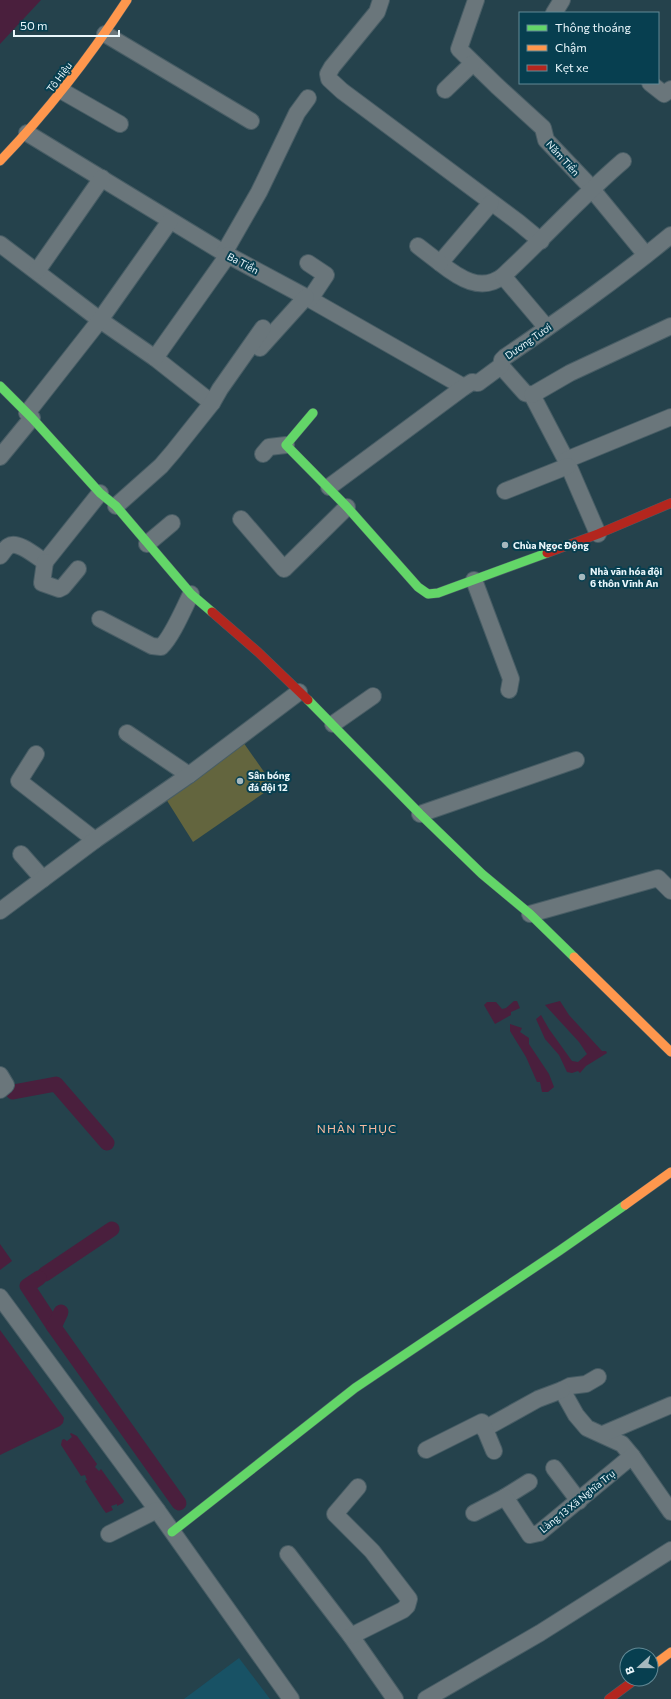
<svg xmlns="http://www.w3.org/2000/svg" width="671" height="1699" font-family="Commissioner,sans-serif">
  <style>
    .built { fill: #185265 }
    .green { fill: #63653e }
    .water { fill: #4a1f3d }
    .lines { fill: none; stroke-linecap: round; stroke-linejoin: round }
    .canal { stroke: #4a1f3d; stroke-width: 15 }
    .street-casing { stroke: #485d65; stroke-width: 18 }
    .fast-casing { stroke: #485d65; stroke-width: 10 }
    .slow-casing { stroke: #485d65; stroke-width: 10 }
    .jam-casing { stroke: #485d65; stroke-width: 10 }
    .street { stroke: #6a767b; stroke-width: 16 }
    .fast { stroke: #63d668; stroke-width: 9 }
    .slow { stroke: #ff974d; stroke-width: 9 }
    .jam { stroke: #b3261e; stroke-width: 9 }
    .poi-dot { fill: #a5b8be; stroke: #073f50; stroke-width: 1.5 }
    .labels { text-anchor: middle; stroke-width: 4; stroke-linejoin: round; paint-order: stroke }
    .street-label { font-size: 10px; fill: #eaf7fc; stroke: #073f50 }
    .poi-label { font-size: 10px; font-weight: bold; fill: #eaf7fc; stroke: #073f50; text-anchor: start }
    .quarter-label { font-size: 12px; letter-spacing: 1px; fill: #f5b89e; stroke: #073f50 }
  </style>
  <rect width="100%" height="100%" fill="#25424c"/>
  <!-- built -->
  <path class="built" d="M 239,1658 L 270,1699 L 184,1699 Z"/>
  <!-- green -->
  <path class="green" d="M 243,742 L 274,786 L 193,842 L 166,799 Z"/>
  <!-- water -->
  <g class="water">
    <path d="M 0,0 L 41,0 L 0,44 Z"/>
    <path d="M 514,1001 L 517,1001 L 520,1008 L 511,1012 L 511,1015 L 495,1024 L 484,1005 L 487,1002 L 496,1002 L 502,1009 L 506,1008 Z"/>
    <path d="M 560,1001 L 569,1015 L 602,1051 L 606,1051 L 607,1053 L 586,1066 L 580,1073 L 578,1071 L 572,1073 L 567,1072 L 559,1055 L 545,1039 L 536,1019 L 541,1015 L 549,1029 L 572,1061 L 578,1062 L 587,1054 L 579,1042 L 545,1005 Z"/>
    <path d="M 510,1024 L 522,1028 L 520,1032 L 529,1038 L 529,1044 L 549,1074 L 554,1087 L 548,1092 L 542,1092 L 540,1082 L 537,1082 L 526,1057 L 510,1031 Z"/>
    <path d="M 0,1244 L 12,1261 L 0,1270 Z"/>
    <path d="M 0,1330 L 64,1418 L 63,1423 L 60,1426 L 0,1455 Z"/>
    <path d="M 71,1433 L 77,1436 L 97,1464 L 95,1467 L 99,1471 L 101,1469 L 124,1501 L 123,1503 L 117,1506 L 117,1504 L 111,1506 L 113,1510 L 106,1513 L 103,1509 L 85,1481 L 87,1480 L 85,1475 L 81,1476 L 61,1445 L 62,1440 L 64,1439 L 67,1441 L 72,1437 L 70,1434 Z"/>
  </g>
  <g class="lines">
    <!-- canal -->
    <g class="canal">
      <path d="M 13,1092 L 56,1084 L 107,1143"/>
      <path d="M 45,1274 L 112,1229"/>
      <path d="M 39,1278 L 27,1286 L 54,1327"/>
      <path d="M 61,1312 L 54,1327 L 179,1503"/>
    </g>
    <!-- street casing -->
    <g class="street-casing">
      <g id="street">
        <path d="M 381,0 L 377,12 L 332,67 L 328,74 L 329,79 L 342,91 L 518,222 L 541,241"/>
        <path d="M 476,0 L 459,49 L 497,86 L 543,128 L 546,140 L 586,182 L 646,255"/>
        <path d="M 554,13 L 562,0"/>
        <path d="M 105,34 L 251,121"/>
        <path d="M 650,83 L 664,94 L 671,89"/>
        <path d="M 445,90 L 473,63"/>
        <path d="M 62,91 L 120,124"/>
        <path d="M 27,133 L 224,253 L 306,297 L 464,387"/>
        <path d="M 491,203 L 440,263 C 459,278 481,293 503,276"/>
        <path d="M 0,244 L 100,320 L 155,358 L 212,403"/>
        <path d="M 418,246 L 440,263"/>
        <path d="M 224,253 L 259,192 L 297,113 L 308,98"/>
        <path d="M 308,263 L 326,275 L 310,299"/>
        <path d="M 37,271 L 102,178"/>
        <path d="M 547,328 L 503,276 C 544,238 581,197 623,161"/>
        <path d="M 260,348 L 306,297"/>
        <path d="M 155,358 L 228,255"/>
        <path d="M 501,366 L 525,393 L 532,395 L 566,460 L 598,534"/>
        <path d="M 532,395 L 570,373 L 671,326"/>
        <path d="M 27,413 L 100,320 L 170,221"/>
        <path d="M 263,454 L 269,447 L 286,445"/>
        <path d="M 0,457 L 32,418"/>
        <path d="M 566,460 L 671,417"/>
        <path d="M 329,487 L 464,387 L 472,382 L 478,383 L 501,366 L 502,360 L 505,357 C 562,318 618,279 671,235"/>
        <path d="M 505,491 L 568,466"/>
        <path d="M 116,506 L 161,466 L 173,452 L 212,403 L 220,389 L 263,328"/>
        <path d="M 241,519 L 284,569 L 347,507"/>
        <path d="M 147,544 L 172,523"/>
        <path d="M 0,556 C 3,553 5,548 9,546 C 17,540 37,557 45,562 L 100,493"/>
        <path d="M 45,562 L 42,583 L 59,589 L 63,587 L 78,569"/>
        <path d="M 474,580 L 511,679 L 509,690"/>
        <path d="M 100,619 L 152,646 L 161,647 C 172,637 184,608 191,594"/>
        <path d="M 333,724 L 373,696"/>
        <path d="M 127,733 L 189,775"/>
        <path d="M 36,754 L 19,781 L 95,840"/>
        <path d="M 420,814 L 576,760"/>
        <path d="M 21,854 L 43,879"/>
        <path d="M 0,911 L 95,840 L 189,775 L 299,692"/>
        <path d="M 530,914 L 658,878 L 671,891"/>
        <path d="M 0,1075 L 6,1085 L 0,1090"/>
        <path d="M 0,1297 L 157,1510 L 291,1699"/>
        <path d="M 598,1377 L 586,1384 L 570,1386 L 562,1390 L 576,1415 L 587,1428 L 622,1444 L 632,1456"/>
        <path d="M 484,1429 L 538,1399 L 562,1390"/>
        <path d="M 603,1434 L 671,1405"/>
        <path d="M 426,1450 L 482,1422 L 494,1451"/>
        <path d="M 554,1468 L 579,1501"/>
        <path d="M 505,1497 L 529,1482"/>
        <path d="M 474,1513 L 505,1497 L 530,1535 L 539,1533 L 632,1456 L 671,1512"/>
        <path d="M 109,1534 L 157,1510"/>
        <path d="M 288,1554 L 351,1636 L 395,1699"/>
        <path d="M 351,1636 L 403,1610 L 407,1606 L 409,1599 L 372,1551 L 335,1514 L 358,1487"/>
        <path d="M 426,1699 L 540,1633 L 671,1550"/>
      </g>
    </g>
    <!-- fast casing -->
    <g class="fast-casing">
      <g id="fast">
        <path d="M 0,386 L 32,418 L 100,493 L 116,506 L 191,594 L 212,612"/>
        <path d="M 313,413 L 286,445 L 347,507 L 418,587 L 428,594 L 438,593 L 547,553"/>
        <path d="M 308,700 L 420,814 L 482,874 L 530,914 L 574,957"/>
        <path d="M 172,1532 L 355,1388 L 559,1251 L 625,1205"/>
      </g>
    </g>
    <!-- slow casing -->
    <g class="slow-casing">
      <g id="slow">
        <path d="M 0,161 C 48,111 89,58 127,0"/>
        <path d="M 574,957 L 671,1052"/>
        <path d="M 625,1205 L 671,1172"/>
        <path d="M 651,1667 L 671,1652"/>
      </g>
    </g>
    <!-- jam casing -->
    <g class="jam-casing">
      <g id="jam">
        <path d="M 547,553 L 598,534 L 671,503"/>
        <path d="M 212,612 L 258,652 L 308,700"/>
        <path d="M 609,1699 L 636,1679"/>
      </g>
    </g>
    <!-- street -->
    <use href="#street" class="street"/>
    <!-- fast -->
    <use href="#fast" class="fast"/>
    <!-- slow -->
    <use href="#slow" class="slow"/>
    <!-- jam -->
    <use href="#jam" class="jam"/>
  </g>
  <!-- markers -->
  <g class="poi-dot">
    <circle cx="505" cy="545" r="4"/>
    <circle cx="582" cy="577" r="4"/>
    <circle cx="240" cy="781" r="4"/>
  </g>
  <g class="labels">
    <!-- street labels -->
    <g class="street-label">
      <text transform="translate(59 77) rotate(-53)" y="4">Tô Hiệu</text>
      <text transform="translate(563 158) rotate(48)" y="4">Năm Tiền</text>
      <text transform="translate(243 263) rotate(28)" y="4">Ba Tiền</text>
      <text transform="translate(528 341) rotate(-35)" y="4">Dương Tươi</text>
      <text transform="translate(577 1501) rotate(-39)" y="4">Làng 13 Xã Nghĩa Trụ</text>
    </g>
    <!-- poi labels -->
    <g class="poi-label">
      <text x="513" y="549">Chùa Ngọc Động</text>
      <text x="590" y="575">Nhà văn hóa đội<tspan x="590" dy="12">6 thôn Vĩnh An</tspan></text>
      <text x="248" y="779">Sân bóng<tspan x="248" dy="12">đá đội 12</tspan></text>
    </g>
    <!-- quarter labels -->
    <g class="quarter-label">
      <text x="357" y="1133">NHÂN THỤC</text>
    </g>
  </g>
  <!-- legend -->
  <rect x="519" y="12" width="140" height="72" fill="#073f50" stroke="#628995"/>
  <rect x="527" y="25" width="20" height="6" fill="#63d668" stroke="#628995"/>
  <text x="555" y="32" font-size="12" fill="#eaf7fc">Thông thoáng</text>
  <rect x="527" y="45" width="20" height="6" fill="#ff974d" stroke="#628995"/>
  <text x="555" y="52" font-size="12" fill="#eaf7fc">Chậm</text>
  <rect x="527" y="65" width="20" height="6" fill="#b3261e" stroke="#628995"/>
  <text x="555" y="72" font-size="12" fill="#eaf7fc">Kẹt xe</text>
  <!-- north arrow -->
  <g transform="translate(639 1667) rotate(249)"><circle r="19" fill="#073f50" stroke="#628995"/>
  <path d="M0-3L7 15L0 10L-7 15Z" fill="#a5b8be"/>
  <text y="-6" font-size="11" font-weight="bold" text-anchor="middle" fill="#eaf7fc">B</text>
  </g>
  <!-- scale -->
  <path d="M14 30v6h105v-6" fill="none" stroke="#eaf7fc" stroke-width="2"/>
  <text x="20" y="30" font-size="12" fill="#eaf7fc" stroke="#073f50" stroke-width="3" paint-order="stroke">50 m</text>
</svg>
